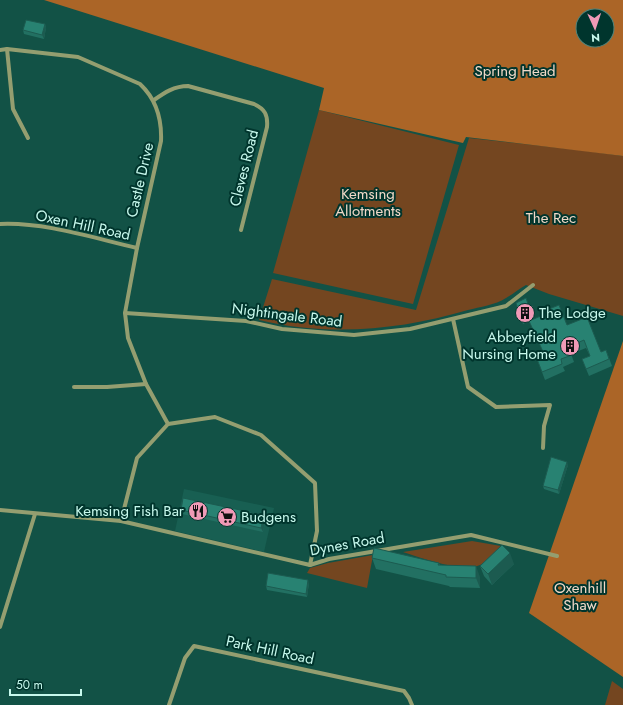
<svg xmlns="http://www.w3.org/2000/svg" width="623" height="705" font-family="Jost,sans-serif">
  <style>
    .built { fill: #185f52 }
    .green { fill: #744620 }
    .forest { fill: #ab6527; fill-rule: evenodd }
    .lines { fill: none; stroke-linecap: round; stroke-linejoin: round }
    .street { stroke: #949e70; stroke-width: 4 }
    .wall { fill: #227062 }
    .shaded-wall { fill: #1c5b50 }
    .building { fill: #288272; stroke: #1c5b50 }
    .labels { text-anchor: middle; stroke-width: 4; stroke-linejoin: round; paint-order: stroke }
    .park-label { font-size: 15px; fill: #f1d9c8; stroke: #00352d }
    .street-label { font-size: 15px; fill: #c7f9ed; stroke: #00352d }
    .poi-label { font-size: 15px; fill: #c7f9ed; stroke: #00352d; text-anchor: start }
  </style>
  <rect width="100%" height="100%" fill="#125246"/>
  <!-- built -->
  <path class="built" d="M 184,489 L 274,508 L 264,552 L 175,531 Z"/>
  <!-- green -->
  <g class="green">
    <path d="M 319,110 L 459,145 L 413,304 L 273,273 Z"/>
    <path d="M 469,138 L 579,150 L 623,156 L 623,316 L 549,294 L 526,285 C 519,289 513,294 506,298 C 495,305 480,307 468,310 C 400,330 329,337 259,320 L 272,279 L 416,310 Z"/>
    <path d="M 472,541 L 501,546 C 495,552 488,562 480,565 C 462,573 422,558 403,552 Z"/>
    <path d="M 373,555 L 367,588 L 307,573 L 310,568 L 328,563 Z"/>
    <path d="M 612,681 L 623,689 L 623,705 L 605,705 Z"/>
  </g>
  <!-- forest -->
  <g class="forest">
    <path d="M 44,0 L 623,0 L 623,156 L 466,137 L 463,143 L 319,110 L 324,88 ZM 583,16 L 607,16 L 607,40 L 583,40 Z"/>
    <path d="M 623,341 L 623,677 L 529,613 Z"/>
  </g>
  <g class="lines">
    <!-- street -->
    <g class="street">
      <path d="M 7,49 L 13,109 L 28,138"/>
      <path d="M 0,50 L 7,49 L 78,57 L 140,84 C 156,99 162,118 161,141 L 137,248 L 125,313 L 128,338 L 146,384 L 168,424"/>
      <path d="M 154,100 C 164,93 174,86 188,86 L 254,104 C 265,109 268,115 267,127 L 241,230"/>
      <path d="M 0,224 C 45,222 93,238 137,248"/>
      <path d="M 125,313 L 246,321 L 282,329 L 354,335 L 410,329 L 506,306 L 533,285"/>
      <path d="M 453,319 L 468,387 L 496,407 L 550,405 L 544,426 L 543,448"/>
      <path d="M 74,387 L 107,387 L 146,384"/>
      <path d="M 0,510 L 121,521 L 310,565 L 329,559 L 471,535 L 557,556"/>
      <path d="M 121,521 L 137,458 L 168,424 L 215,417 L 261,435 L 315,483 L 317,531 L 310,565"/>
      <path d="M 0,627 L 35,514"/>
      <path d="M 169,705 L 185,658 L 194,646 L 404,691 L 409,698 L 412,705"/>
    </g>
  </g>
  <!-- wall -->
  <g class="wall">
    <path d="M 45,24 L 46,28 L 44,39 L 24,34 L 23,30 Z"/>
    <path d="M 526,298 L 533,319 L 567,325 L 601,352 L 606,350 L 612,366 L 589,376 L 582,359 L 590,356 L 586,348 L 571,354 L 574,362 L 563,367 L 565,371 L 545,380 L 537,359 L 545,356 L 529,321 L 523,324 L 516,303 Z"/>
    <path d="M 568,465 L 559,494 L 544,489 L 543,486 Z"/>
    <path d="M 181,510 L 266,519 L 263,532 L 182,514 Z"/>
    <path d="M 372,558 L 439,563 L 440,565 L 480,577 L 480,588 L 450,587 L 449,586 L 376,569 Z"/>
    <path d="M 514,564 L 492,585 L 484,576 L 480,566 Z"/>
    <path d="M 309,583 L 307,597 L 267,590 L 266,586 Z"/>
  </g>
  <!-- shaded-wall -->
  <g class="shaded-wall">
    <path d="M 45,24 L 46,28 L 44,39 L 42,35 Z"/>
    <path d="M 567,462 L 568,465 L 559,494 L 558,490 Z"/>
    <path d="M 264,515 L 266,519 L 263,532 L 261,528 Z"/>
    <path d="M 510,553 L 514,564 L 492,585 L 488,574 Z"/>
    <path d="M 476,566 L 480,577 L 480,588 L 476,578 Z"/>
    <path d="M 308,580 L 309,583 L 307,597 L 306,594 Z"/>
  </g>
  <!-- building -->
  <g class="building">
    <path d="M 26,20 L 45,24 L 42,35 L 23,30 Z"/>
    <path d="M 526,298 L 532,316 L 522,320 L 516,303 Z"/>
    <path d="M 559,305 L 567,325 L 587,317 L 601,352 L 606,350 L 609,359 L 586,369 L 582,359 L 590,356 L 584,340 L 568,347 L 572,355 L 561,359 L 562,364 L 542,372 L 537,359 L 545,356 L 529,321 L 550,312 L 549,309 Z"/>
    <path d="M 551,457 L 567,462 L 558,490 L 543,486 Z"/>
    <path d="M 183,498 L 264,515 L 261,528 L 181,510 Z"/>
    <path d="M 502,545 L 510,553 L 488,574 L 480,566 Z"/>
    <path d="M 374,548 L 439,563 L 438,565 L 476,566 L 476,578 L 446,577 L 446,575 L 372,558 Z"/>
    <path d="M 268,573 L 308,580 L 306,594 L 266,586 Z"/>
  </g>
  <!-- icons -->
  <defs>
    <g id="building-disc" transform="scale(1)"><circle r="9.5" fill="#f09ab7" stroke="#00352d"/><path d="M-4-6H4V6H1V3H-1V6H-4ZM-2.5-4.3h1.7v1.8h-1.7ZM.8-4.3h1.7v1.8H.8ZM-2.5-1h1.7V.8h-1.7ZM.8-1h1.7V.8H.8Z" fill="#111"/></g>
    <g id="restaurant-disc" transform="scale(1)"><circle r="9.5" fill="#f09ab7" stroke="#00352d"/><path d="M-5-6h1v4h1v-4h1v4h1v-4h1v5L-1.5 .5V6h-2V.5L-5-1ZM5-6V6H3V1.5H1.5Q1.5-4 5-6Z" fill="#111"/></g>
    <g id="supermarket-disc" transform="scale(1)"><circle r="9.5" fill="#f09ab7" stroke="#00352d"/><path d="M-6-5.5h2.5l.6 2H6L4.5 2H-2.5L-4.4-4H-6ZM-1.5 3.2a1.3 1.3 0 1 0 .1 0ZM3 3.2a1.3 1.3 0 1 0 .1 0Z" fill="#111"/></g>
  </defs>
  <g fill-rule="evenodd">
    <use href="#building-disc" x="525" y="313"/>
    <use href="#building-disc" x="570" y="346"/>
    <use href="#restaurant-disc" x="198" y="511"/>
    <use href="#supermarket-disc" x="227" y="517"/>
  </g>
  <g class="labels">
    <!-- park labels -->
    <g class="park-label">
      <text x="515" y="76">Spring Head</text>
      <text x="368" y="199">Kemsing<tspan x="368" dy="17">Allotments</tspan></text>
      <text x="551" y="223">The Rec</text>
      <text x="580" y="593">Oxenhill<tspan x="580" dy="17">Shaw</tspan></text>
    </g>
    <!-- street labels -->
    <g class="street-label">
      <text transform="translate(244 168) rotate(-76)" y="5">Cleves Road</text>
      <text transform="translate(140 180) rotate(-77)" y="5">Castle Drive</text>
      <text transform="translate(83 225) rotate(12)" y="5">Oxen Hill Road</text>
      <text transform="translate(287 315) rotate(7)" y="5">Nightingale Road</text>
      <text transform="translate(347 544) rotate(-10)" y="5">Dynes Road</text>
      <text transform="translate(270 650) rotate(12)" y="5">Park Hill Road</text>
    </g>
    <!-- poi labels -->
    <g class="poi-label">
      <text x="539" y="318">The Lodge</text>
      <text x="556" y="342" text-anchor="end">Abbeyfield<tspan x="556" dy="17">Nursing Home</tspan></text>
      <text x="184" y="516" text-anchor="end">Kemsing Fish Bar</text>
      <text x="241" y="522">Budgens</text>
    </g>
  </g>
  <!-- north arrow -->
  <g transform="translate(595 28) rotate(177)"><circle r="19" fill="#00352d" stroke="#50837a"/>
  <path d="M0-3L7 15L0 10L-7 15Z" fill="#f09ab7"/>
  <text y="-6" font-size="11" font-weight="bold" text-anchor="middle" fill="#c7f9ed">N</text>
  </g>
  <!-- scale -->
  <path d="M10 689v6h71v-6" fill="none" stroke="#c7f9ed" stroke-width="2"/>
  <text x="16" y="689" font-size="12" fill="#c7f9ed" stroke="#00352d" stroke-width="3" paint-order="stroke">50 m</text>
</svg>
